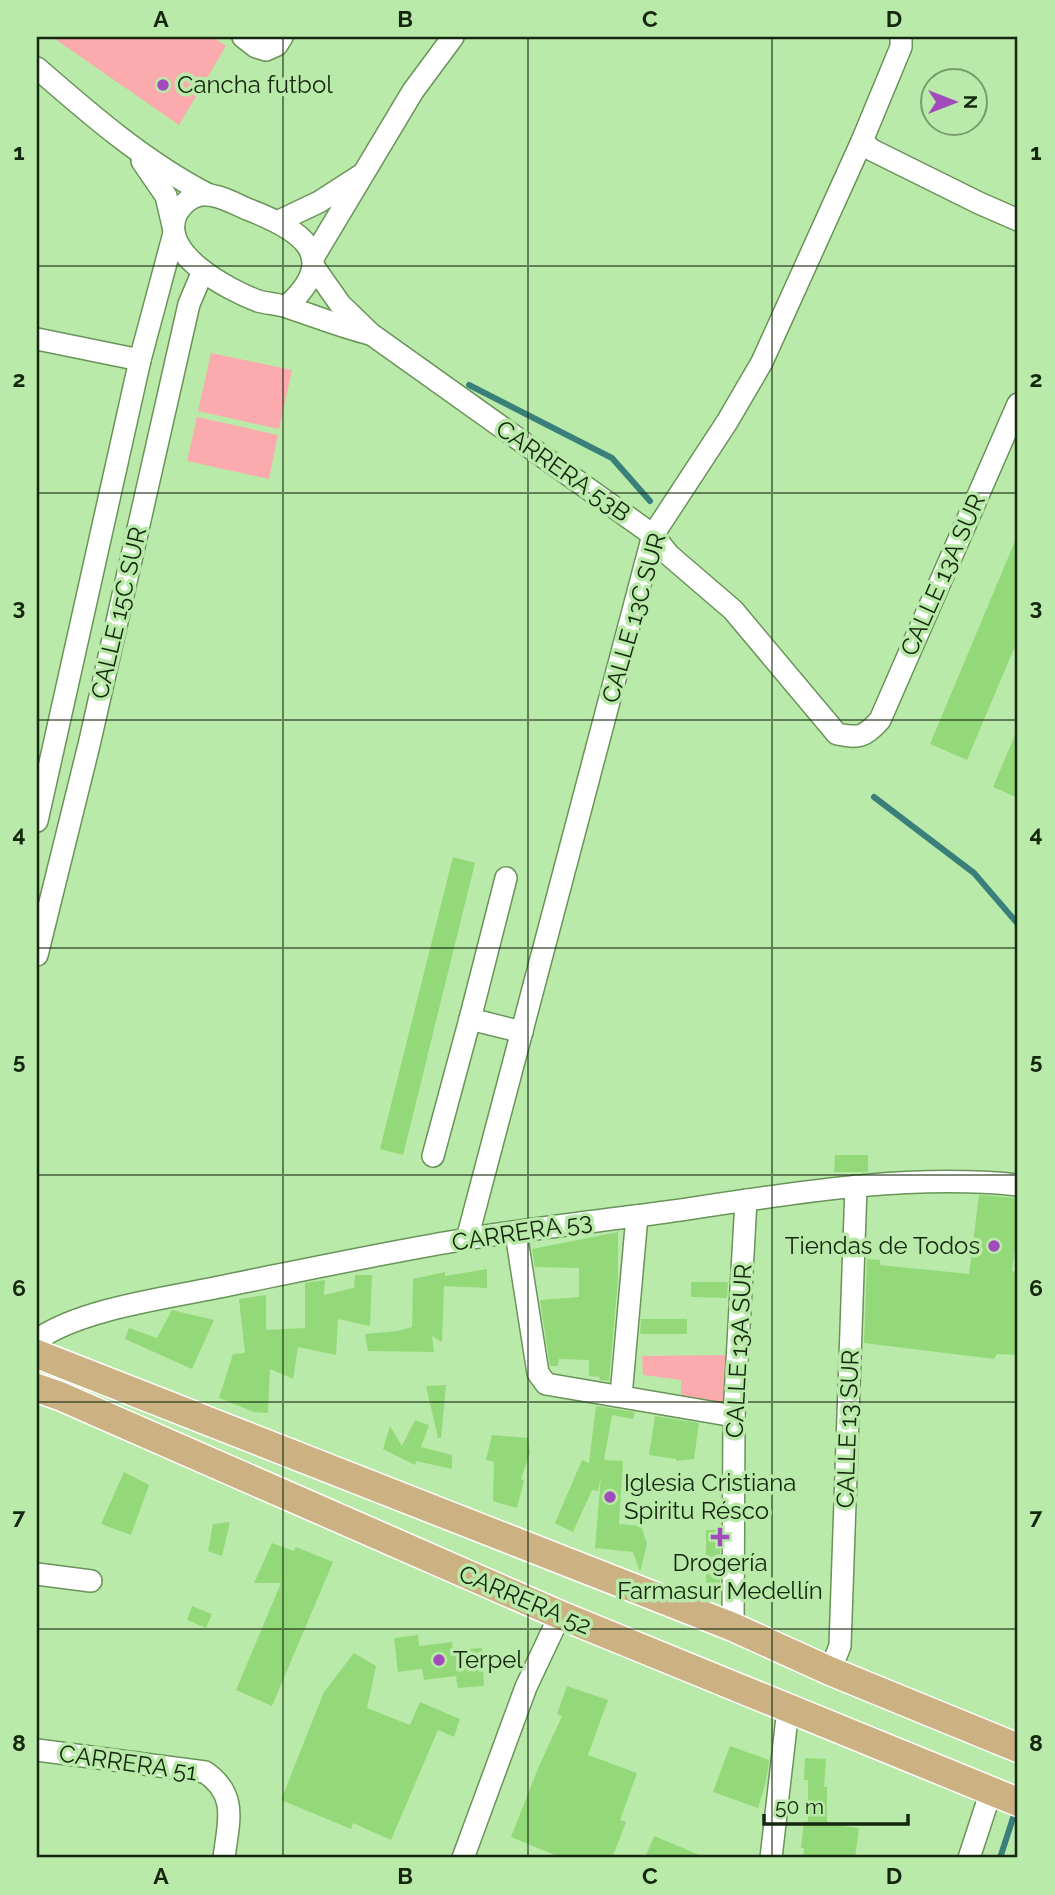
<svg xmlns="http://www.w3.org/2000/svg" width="1055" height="1895" font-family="Raleway,sans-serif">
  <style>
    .green { fill: #fbabad }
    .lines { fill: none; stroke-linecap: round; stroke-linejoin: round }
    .stream { stroke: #39807a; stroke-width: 6 }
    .building { fill: #93d979 }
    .minor-casing { stroke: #689458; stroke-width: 24 }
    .major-casing { stroke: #fff; stroke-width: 31 }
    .minor { stroke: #fff; stroke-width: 21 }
    .major { stroke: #ccb183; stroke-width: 28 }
    .grid { fill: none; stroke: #15270e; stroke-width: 2; stroke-opacity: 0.55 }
    .poi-dot { fill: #a14cba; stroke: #baeaa9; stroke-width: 2.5 }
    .labels { text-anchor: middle; stroke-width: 7; stroke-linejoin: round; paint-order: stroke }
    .poi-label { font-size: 24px; fill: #15270e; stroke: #baeaa9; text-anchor: start }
    .street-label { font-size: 24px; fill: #15270e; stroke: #baeaa9 }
    .neatline { fill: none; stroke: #15270e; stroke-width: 2.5 }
    .grid-label { font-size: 23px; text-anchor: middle; font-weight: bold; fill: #15270e }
  </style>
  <rect width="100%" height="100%" fill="#baeaa9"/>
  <!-- green -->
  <g class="green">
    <path d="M 52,37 L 213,37 L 226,46 L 179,125 Z"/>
    <path d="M 211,353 L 292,370 L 279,429 L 198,411 Z"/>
    <path d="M 197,417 L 278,435 L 269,479 L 187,461 Z"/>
    <path d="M 734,1355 L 733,1406 L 681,1396 L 681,1380 L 643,1375 L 642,1356 Z"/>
  </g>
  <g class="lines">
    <!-- stream -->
    <g class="stream">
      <path d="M 469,385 L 612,458 L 650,501"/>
      <path d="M 874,797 L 974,873 L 1018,924"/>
      <path d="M 1000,1858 L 1014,1815"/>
    </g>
  </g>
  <!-- building -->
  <g class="building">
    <path d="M 1018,534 L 1018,639 L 967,760 L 930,744 Z"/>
    <path d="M 1018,728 L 1018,798 L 993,787 Z"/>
    <path d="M 453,857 L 475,863 L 403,1155 L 380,1149 Z"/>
    <path d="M 835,1155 L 868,1155 L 868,1172 L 834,1172 Z"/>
    <path d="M 979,1195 L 1018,1198 L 1018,1224 L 1012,1271 L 1018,1272 L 1018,1355 L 997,1354 L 994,1359 L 864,1343 L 867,1259 L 880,1260 L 880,1265 L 969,1274 Z"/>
    <path d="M 618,1232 L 618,1280 L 609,1381 L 599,1380 L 600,1377 L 589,1376 L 589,1360 L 559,1359 L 558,1366 L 550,1366 L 540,1300 L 579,1297 L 579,1268 L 535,1267 L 532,1249 Z"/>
    <path d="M 487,1269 L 487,1288 L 444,1286 L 442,1342 L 432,1336 L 434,1352 L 368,1351 L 365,1334 L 397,1331 L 412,1327 L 413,1279 L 445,1272 L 445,1276 Z"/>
    <path d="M 355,1275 L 372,1275 L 370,1326 L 338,1319 L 336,1355 L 298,1347 L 293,1379 L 270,1369 L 268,1413 L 254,1412 L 219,1398 L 233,1354 L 245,1353 L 239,1299 L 266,1295 L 266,1330 L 305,1328 L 305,1283 L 325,1280 L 324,1295 L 354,1288 Z"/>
    <path d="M 691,1282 L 728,1282 L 727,1298 L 691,1297 Z"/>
    <path d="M 172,1310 L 214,1320 L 192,1369 L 125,1339 L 129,1328 L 157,1338 Z"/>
    <path d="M 641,1319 L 687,1319 L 687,1334 L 640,1334 Z"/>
    <path d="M 446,1385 L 441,1438 L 438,1438 L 426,1386 Z"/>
    <path d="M 596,1406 L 635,1412 L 633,1419 L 612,1415 L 604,1460 L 623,1461 L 619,1524 L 641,1526 L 647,1544 L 640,1572 L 633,1552 L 595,1548 L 601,1476 L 598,1491 L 592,1490 L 573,1532 L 555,1523 L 582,1460 L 589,1463 Z"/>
    <path d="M 655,1416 L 699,1423 L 694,1459 L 676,1461 L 676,1459 L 649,1455 Z"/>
    <path d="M 415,1420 L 429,1425 L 421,1447 L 452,1455 L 452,1469 L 416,1461 L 415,1465 L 383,1449 L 390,1426 L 402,1446 Z"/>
    <path d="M 492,1435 L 528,1438 L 530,1453 L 521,1479 L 524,1480 L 517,1508 L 493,1501 L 494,1462 L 486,1460 Z"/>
    <path d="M 124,1472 L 149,1485 L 131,1535 L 101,1524 Z"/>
    <path d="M 230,1522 L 222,1556 L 208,1551 L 213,1524 Z"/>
    <rect x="706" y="1530" width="14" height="53"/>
    <path d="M 272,1543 L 294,1551 L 296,1547 L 333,1562 L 272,1706 L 236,1690 L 281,1583 L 254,1583 Z"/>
    <path d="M 192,1606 L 212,1614 L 206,1628 L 187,1620 Z"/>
    <path d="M 418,1635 L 419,1646 L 452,1642 L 453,1650 L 482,1648 L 484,1686 L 458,1688 L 456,1676 L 424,1680 L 422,1669 L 398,1672 L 394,1638 Z"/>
    <path d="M 354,1653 L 376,1666 L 367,1708 L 410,1725 L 420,1702 L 460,1719 L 454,1737 L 438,1730 L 391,1840 L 353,1823 L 351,1829 L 281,1800 L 324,1692 Z"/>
    <path d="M 567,1686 L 608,1700 L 588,1755 L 637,1773 L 620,1820 L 626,1822 L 612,1858 L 562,1858 L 511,1837 L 539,1766 L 562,1716 L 557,1714 Z"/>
    <path d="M 730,1746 L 769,1760 L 766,1782 L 758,1808 L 713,1792 Z"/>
    <path d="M 805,1758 L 826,1759 L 824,1787 L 827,1787 L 827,1824 L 859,1828 L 855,1858 L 803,1858 L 804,1848 L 801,1848 L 804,1821 L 808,1822 L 808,1780 L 804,1780 Z"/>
    <path d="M 654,1836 L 707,1858 L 645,1858 Z"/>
  </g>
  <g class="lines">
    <!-- minor casing -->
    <g class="minor-casing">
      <g id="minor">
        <path d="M 243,37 L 256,47 L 266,50 L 277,45 L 282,37"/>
        <path d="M 37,68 C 91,115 145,162 209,195"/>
        <path d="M 862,141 L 872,150 L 979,203 L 1018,220"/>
        <path d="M 142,161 L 166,196 L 173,226"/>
        <path d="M 279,221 L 319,202 L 361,175"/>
        <path d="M 313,258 L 413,91 L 453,37"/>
        <path d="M 314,267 L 340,304 L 371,334 L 653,535 L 669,555 L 733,610 L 837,734 C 859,738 864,738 880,720 L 1018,404"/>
        <path d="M 287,306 C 343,255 299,229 247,209 C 233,203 213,191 197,196 C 189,198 181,206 177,213 C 157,253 229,290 258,301 C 269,304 280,304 290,308 C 317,317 342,327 370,334"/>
        <path d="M 37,339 L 140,360"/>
        <path d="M 37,821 L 140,360 L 174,233"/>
        <path d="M 506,878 L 470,1019 L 522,1032"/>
        <path d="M 37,955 L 89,745 L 189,304 L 203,271"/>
        <path d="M 433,1156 L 470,1019"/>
        <path d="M 516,1233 L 538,1373 L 546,1384 L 734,1416"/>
        <path d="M 467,1239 L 653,535 L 727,422 L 762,362 L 862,141 L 901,47 L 901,37"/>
        <path d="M 37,1340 C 81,1308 174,1297 229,1285 C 308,1269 388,1252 467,1239 C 533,1228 600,1221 666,1212 C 782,1195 901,1173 1018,1185"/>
        <path d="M 621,1396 L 637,1216"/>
        <path d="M 37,1574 L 91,1581"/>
        <path d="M 733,1627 L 734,1416 L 746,1200"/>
        <path d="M 830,1671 L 840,1646 L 856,1186"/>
        <path d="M 37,1750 L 205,1772 C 239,1795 228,1823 224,1858"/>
        <path d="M 463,1858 L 526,1687 L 560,1615"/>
        <path d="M 771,1858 L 788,1709"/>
        <path d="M 969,1858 L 991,1791"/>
      </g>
    </g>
    <!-- major casing -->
    <g class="major-casing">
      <g id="major">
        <path d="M 37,1354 L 733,1627 L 830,1671 L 1018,1748"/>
        <path d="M 37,1388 L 60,1396 L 560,1615 L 1018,1802"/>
      </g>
    </g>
    <!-- minor -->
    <use href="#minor" class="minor"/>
    <!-- major -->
    <use href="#major" class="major"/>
  </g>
  <!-- grid -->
  <path class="grid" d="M 283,37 L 283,1858M 528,37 L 528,1858M 772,37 L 772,1858M 37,266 L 1018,266M 37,493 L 1018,493M 37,720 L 1018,720M 37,948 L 1018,948M 37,1175 L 1018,1175M 37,1402 L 1018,1402M 37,1629 L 1018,1629"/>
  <!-- markers -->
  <g class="poi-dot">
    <circle cx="163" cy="85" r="7"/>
    <circle cx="994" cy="1246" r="7"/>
    <circle cx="610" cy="1497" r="7"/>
    <path d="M716.5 1526.5h7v7h7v7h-7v7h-7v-7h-7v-7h7z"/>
    <circle cx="439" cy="1660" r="7"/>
  </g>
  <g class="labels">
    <!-- poi labels -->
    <g class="poi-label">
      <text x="177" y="93">Cancha futbol</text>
      <text x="980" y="1254" text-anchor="end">Tiendas de Todos</text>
      <text x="624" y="1491">Iglesia Cristiana<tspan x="624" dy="28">Spiritu Résco</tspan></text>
      <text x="720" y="1571" text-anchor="middle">Drogería<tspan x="720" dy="28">Farmasur Medellín</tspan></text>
      <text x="453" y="1668">Terpel</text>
    </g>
    <!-- street labels -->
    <g class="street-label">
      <text transform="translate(563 471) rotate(35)" y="8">CARRERA 53B</text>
      <text transform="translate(943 575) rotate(-66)" y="8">CALLE 13A SUR</text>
      <text transform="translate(119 613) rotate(-77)" y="8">CALLE 15C SUR</text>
      <text transform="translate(634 618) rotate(-74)" y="8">CALLE 13C SUR</text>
      <text transform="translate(522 1232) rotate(-9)" y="8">CARRERA 53</text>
      <text transform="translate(739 1351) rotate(-87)" y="8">CALLE 13A SUR</text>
      <text transform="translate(848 1429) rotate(-88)" y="8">CALLE 13 SUR</text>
      <text transform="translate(525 1600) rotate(23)" y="8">CARRERA 52</text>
      <text transform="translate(128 1763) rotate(8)" y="8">CARRERA 51</text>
    </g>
  </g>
  <!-- border -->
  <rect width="1055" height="1895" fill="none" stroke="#baeaa9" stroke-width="77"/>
  <!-- north arrow -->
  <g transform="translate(954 102) rotate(90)"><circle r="33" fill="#baeaa9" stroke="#789c6b" stroke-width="2"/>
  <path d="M0-5L12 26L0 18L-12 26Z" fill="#a14cba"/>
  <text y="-10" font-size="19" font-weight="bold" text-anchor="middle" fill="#15270e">N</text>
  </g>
  <!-- scale -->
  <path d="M764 1814v10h144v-10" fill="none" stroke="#15270e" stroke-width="3.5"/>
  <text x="775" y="1814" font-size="21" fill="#15270e" stroke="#baeaa9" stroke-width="5" paint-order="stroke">50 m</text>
  <rect x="38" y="38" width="978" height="1818" class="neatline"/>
  <g class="grid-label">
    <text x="161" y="27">A</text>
    <text x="405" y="27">B</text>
    <text x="650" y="27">C</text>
    <text x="894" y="27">D</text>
    <text x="19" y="160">1</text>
    <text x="1036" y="160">1</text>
    <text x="19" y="387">2</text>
    <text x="1036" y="387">2</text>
    <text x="19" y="615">3</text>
    <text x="1036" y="615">3</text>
    <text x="19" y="842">4</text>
    <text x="1036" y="842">4</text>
    <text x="19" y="1069">5</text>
    <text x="1036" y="1069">5</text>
    <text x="19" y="1296">6</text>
    <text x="1036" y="1296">6</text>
    <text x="19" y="1524">7</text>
    <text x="1036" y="1524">7</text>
    <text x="19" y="1751">8</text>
    <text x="1036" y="1751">8</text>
    <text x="161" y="1884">A</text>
    <text x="405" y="1884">B</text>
    <text x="650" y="1884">C</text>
    <text x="894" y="1884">D</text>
  </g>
</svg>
